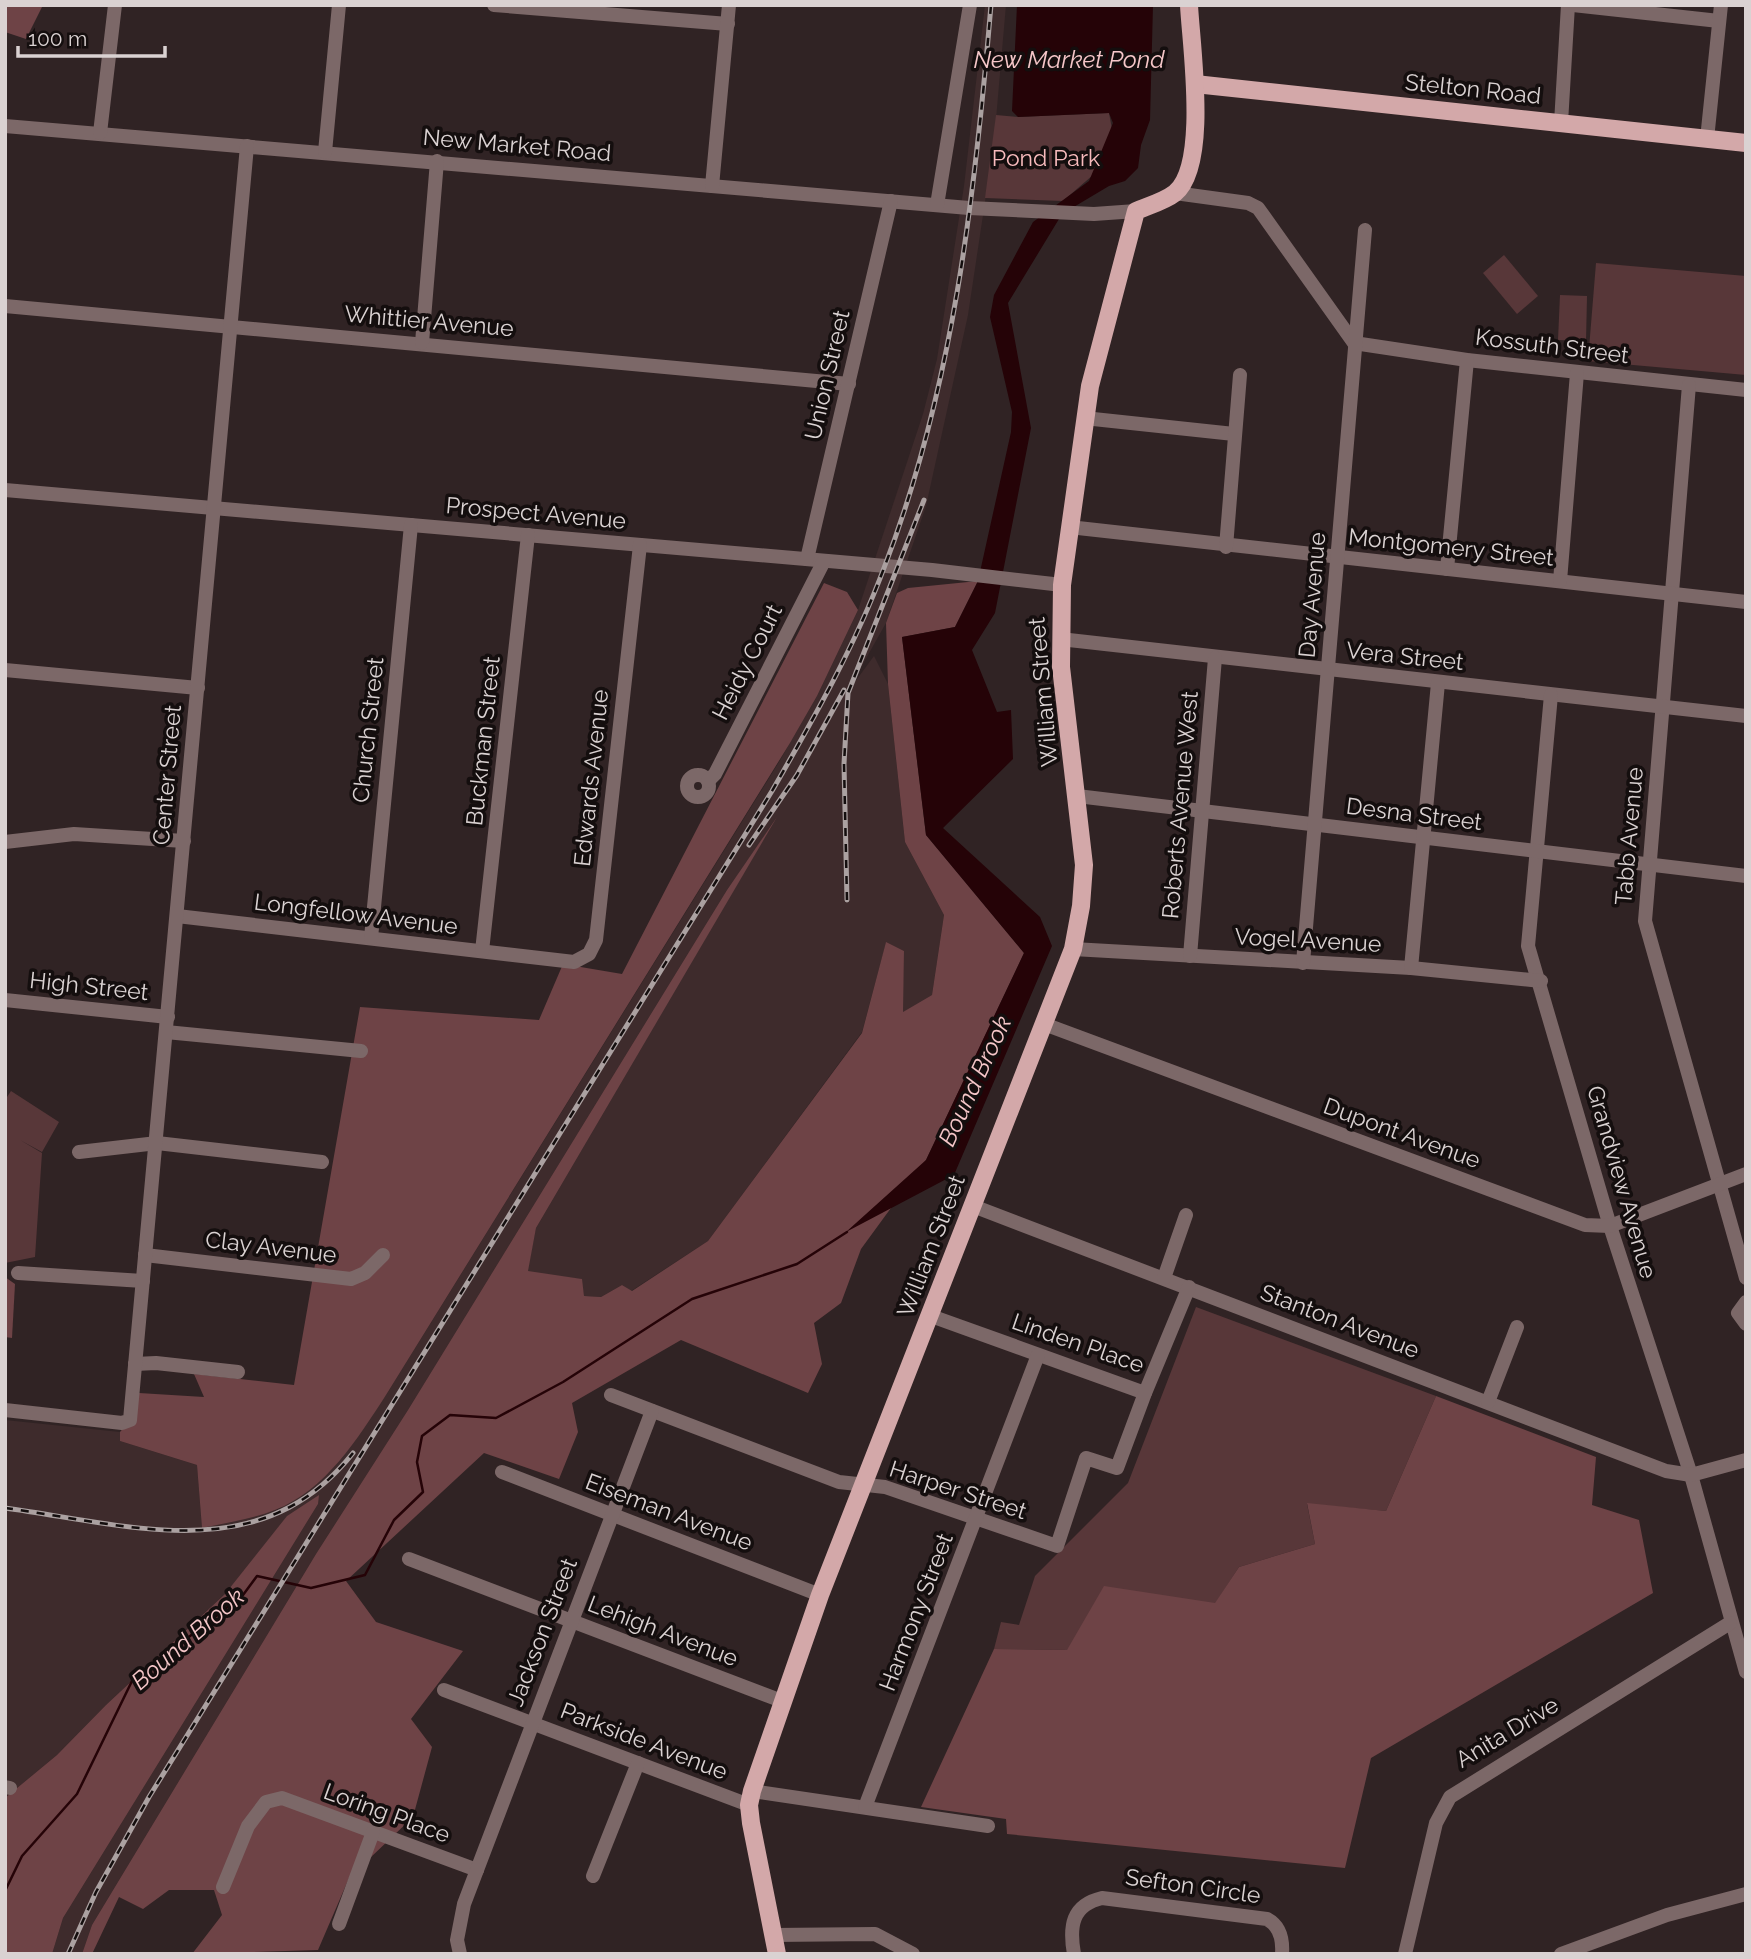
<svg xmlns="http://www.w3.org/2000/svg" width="1751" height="1959" font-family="Raleway,sans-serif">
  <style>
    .built { fill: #3e2b2c }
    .green { fill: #583739 }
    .forest { fill: #6e4346 }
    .water { fill: #250307 }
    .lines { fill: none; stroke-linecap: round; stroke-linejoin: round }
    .stream { stroke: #250307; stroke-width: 2.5 }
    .minor { stroke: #7c6868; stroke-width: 14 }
    .major { stroke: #d3a8a9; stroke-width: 18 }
    .rail-casing { stroke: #aba1a1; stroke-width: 5 }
    .rail { stroke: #140e0e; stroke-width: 2.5; stroke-dasharray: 8; stroke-linecap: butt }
    .labels { text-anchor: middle; stroke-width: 7; stroke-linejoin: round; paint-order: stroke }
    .street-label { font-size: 23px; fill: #dad2d2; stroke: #140e0e }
    .park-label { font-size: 23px; fill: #f8bbbd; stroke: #140e0e }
    .water-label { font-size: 24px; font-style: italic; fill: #f6c7c9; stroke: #140e0e }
  </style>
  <rect width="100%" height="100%" fill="#302324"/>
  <!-- built -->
  <path class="built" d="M 985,5 L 1006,5 L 994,142 L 968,315 L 926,506 L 886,623 L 846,694 L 874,656 L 888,684 L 905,842 L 944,915 L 932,995 L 902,1013 L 904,951 L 886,943 L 862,1032 L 708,1241 L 631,1291 L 622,1285 L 601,1297 L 584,1296 L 581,1279 L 527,1272 L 536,1228 L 770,828 L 727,890 L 408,1410 L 316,1554 L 92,1925 L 82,1954 L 52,1954 L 63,1918 L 318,1504 L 289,1515 L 225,1594 L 106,1705 L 57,1755 L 5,1798 L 5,1420 L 120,1432 L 120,1441 L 197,1465 L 202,1528 L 277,1510 L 295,1499 L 332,1469 L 386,1395 L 779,762 L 817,696 L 858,610 L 923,414 L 937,359 L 964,186 Z"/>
  <!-- green -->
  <g class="green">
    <path d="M 1109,113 L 1112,129 L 1093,175 L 1063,201 L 985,198 L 996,115 L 1018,117 Z"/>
    <path d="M 1504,255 L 1538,296 L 1517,314 L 1483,273 Z"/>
    <path d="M 1596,263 L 1746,276 L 1746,375 L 1588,361 Z"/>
    <path d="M 1560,295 L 1587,296 L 1586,341 L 1558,340 Z"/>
    <path d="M 11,1091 L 59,1122 L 42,1152 L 20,1140 L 42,1153 L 35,1257 L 5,1263 L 5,1100 Z"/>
    <path d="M 1196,1307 L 1436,1396 L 1386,1511 L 1307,1504 L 1315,1544 L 1239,1567 L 1215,1604 L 1067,1650 L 994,1649 L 1001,1622 L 1019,1625 L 1035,1576 L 1128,1483 Z"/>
  </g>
  <!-- forest -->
  <g class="forest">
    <path d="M 5,5 L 43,5 L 26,39 L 5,32 Z"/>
    <path d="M 978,581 L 955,627 L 902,637 L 926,835 L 1024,953 L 926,1160 L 861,1249 L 841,1303 L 814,1323 L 822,1364 L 808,1393 L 681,1340 L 572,1403 L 578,1432 L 559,1479 L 484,1453 L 346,1581 L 376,1622 L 463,1651 L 411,1719 L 432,1747 L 413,1817 L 349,1878 L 318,1950 L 192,1954 L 222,1915 L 214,1890 L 169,1890 L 143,1909 L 119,1897 L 92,1954 L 82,1954 L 92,1925 L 316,1554 L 408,1410 L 727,890 L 777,817 L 536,1228 L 528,1271 L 582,1279 L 584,1296 L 601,1297 L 622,1285 L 632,1291 L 708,1241 L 862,1033 L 886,942 L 904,951 L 903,1012 L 932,995 L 944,915 L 905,842 L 888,684 L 886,623 L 897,593 L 908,588 Z"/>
    <path d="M 824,583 L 847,592 L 858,610 L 817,696 L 790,743 L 386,1395 C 358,1438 326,1490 275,1510 C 252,1519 226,1523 202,1528 L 197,1465 L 120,1441 L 120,1432 L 133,1417 L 139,1393 L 204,1397 L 194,1374 L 294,1385 L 360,1007 L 539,1020 L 563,964 L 622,974 Z"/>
    <path d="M 5,1277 L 15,1284 L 12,1338 L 5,1337 Z"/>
    <path d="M 1436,1396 L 1596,1457 L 1592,1505 L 1639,1520 L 1653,1593 L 1371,1758 L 1345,1868 L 1007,1834 L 1006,1819 L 921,1807 L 994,1649 L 1067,1650 L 1104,1586 L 1215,1603 L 1239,1567 L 1315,1544 L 1307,1503 L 1386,1511 Z"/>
    <path d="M 319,1495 L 318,1504 L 63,1918 L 52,1954 L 5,1954 L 5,1798 L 57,1755 L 106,1705 L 225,1594 L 287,1516 Z"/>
  </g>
  <!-- water -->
  <path class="water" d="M 1017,5 L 1153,5 L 1150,120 L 1141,145 L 1138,168 L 1125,181 L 1109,186 L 1062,214 L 1008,303 L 1031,428 L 995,613 L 972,650 L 997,712 L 1011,710 L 1013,759 L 943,828 L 1040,917 L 1052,946 L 954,1175 L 846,1232 L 926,1160 L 1024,953 L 926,835 L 902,637 L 955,627 L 978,581 L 1011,432 L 1012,412 L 990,317 L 994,295 L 1033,222 L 1089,181 L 1113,123 L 1109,113 L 1018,117 L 1012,111 Z"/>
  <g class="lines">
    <!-- stream -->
    <path class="stream" d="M 5,1891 L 22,1856 L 77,1794 L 132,1681 L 243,1595 L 257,1576 L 311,1588 L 365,1575 L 394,1520 L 423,1492 L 417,1462 L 422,1436 L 450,1415 L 496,1418 L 563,1382 L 692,1299 L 797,1264 L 847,1232"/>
    <!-- minor -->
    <g class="minor">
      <path d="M 494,5 L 728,24"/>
      <path d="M 1573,5 L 1719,21"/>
      <path d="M 1561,123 L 1568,5"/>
      <path d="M 5,126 L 969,208 L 1094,214 L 1136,211"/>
      <path d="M 100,133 L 115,5"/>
      <path d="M 1707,139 L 1721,5"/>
      <path d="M 325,152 L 339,5"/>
      <path d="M 712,186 L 729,5"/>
      <path d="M 1175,193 L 1248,203 L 1258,208 L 1354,343 L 1467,360 L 1746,390"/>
      <path d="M 937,205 L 970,5"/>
      <path d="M 5,306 L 849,384"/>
      <path d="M 422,343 L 437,161"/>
      <path d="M 1689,385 L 1645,921 L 1746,1278"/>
      <path d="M 1084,418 L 1234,434"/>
      <path d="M 5,490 L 932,570 L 1062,585"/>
      <path d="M 1069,527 L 1746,602"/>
      <path d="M 1226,547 L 1240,375"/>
      <path d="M 807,559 L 891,201"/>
      <path d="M 1447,569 L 1467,360"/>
      <path d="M 1560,581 L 1577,373"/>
      <path d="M 1060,639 L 1746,716"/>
      <path d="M 5,670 L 198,688"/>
      <path d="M 1551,695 L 1528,946 L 1610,1226 L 1691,1475 L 1746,1672"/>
      <circle cx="698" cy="786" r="11"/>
      <path d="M 708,781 L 715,774 L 824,561"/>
      <path d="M 1077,796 L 1746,876"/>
      <path d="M 5,842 L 74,834 L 184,841"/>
      <path d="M 177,916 L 574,962 L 589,954 L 596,940 L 640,545"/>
      <path d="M 371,938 L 411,525"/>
      <path d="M 1073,949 L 1411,968 L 1541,981"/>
      <path d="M 482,951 L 528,535"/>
      <path d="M 1190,956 L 1215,658"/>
      <path d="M 1303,963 L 1365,230"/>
      <path d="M 1411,968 L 1438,683"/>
      <path d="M 5,1000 L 168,1017"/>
      <path d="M 1044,1024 L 1585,1225 L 1610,1226 L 1746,1174"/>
      <path d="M 166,1032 L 361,1051"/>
      <path d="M 79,1152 L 157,1143 L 322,1162"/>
      <path d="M 973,1206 L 1666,1471 L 1691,1475 L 1746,1460"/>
      <path d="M 145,1255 L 351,1279 L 365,1273 L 383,1255"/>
      <path d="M 18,1273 L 143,1281"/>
      <path d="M 1164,1278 L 1186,1215"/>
      <path d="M 1746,1302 L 1738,1313 L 1746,1324"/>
      <path d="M 931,1316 L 1145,1393"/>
      <path d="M 135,1364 L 156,1363 L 238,1372"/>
      <path d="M 611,1395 L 839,1482 L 885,1487 L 1057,1546 L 1086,1458 L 1117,1468 L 1145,1393 L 1189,1287"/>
      <path d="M 1488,1402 L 1517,1327"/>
      <path d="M 5,1410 L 122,1423 L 130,1420 L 247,146"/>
      <path d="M 502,1472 L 820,1595"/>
      <path d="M 409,1559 L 782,1701"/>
      <path d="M 444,1690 L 749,1805"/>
      <path d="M 5,1787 L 10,1788"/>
      <path d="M 752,1791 L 988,1826"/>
      <path d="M 865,1807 L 1038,1355"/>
      <path d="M 593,1876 L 638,1763"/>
      <path d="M 223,1887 L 248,1826 L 266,1802 L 282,1798 L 477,1870"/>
      <path d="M 339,1924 L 373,1832"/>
      <path d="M 773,1935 L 875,1934 L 913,1954"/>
      <path d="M 460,1954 L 457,1940 L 464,1904 L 652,1411"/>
      <path d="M 1074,1954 C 1069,1926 1072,1905 1102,1898 L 1267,1919 C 1280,1926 1283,1940 1282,1954"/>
      <path d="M 1405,1954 L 1436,1823 L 1450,1797 L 1730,1623"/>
      <path d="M 1561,1954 L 1667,1915 L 1746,1894"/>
    </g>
    <!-- major -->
    <g class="major">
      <path d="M 1195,84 L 1746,143"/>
      <path d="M 777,1954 L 751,1823 L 749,1805 L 752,1791 L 820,1595 L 1073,949 L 1081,906 L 1084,865 L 1061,667 L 1062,585 L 1090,386 L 1136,211 C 1148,206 1165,201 1175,193 C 1209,165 1191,46 1189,5"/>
    </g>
    <!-- rail casing -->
    <g class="rail-casing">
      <g id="rail">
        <path d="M 749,845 L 797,775 L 844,690"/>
        <path d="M 847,900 L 844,764 L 848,693 L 924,500"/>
        <path d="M 5,1508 C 131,1525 261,1569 353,1453"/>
        <path d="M 68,1954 L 96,1892 L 149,1797 L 772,791 C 814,718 855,646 884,568 C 953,389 975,195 991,5"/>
      </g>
    </g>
    <!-- rail -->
    <use href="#rail" class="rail"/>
  </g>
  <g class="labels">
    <!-- street labels -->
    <g class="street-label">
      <text transform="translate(1473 89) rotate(6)" y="8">Stelton Road</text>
      <text transform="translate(517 145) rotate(5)" y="8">New Market Road</text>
      <text transform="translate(429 321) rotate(5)" y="8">Whittier Avenue</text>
      <text transform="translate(1552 346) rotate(7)" y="8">Kossuth Street</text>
      <text transform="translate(827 375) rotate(-77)" y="8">Union Street</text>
      <text transform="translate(536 513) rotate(5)" y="8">Prospect Avenue</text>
      <text transform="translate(1451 547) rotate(6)" y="8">Montgomery Street</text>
      <text transform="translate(1312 595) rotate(-85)" y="8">Day Avenue</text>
      <text transform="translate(1405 656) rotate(6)" y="8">Vera Street</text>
      <text transform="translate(747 662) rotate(-63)" y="8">Heidy Court</text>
      <text transform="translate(1043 692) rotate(-95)" y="8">William Street</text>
      <text transform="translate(368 730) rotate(-84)" y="8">Church Street</text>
      <text transform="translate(483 741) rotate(-84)" y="8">Buckman Street</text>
      <text transform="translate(167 775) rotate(-85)" y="8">Center Street</text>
      <text transform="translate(591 778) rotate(-84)" y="8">Edwards Avenue</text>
      <text transform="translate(1180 805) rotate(-85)" y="8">Roberts Avenue West</text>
      <text transform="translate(1414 814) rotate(7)" y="8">Desna Street</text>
      <text transform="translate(1629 836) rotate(-85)" y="8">Tabb Avenue</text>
      <text transform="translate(356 914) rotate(7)" y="8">Longfellow Avenue</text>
      <text transform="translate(1308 940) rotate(3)" y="8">Vogel Avenue</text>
      <text transform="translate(89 986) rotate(6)" y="8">High Street</text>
      <text transform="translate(1402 1133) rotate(20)" y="8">Dupont Avenue</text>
      <text transform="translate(1622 1182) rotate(74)" y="8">Grandview Avenue</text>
      <text transform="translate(931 1246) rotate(-69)" y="8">William Street</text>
      <text transform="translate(271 1247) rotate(7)" y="8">Clay Avenue</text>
      <text transform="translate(1340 1321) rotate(21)" y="8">Stanton Avenue</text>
      <text transform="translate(1078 1343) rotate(19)" y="8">Linden Place</text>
      <text transform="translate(958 1490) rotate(18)" y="8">Harper Street</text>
      <text transform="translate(669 1512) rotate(21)" y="8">Eiseman Avenue</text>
      <text transform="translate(916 1612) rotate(-69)" y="8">Harmony Street</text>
      <text transform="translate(663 1631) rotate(21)" y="8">Lehigh Avenue</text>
      <text transform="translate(542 1632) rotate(-69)" y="8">Jackson Street</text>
      <text transform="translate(1507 1732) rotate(-31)" y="8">Anita Drive</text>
      <text transform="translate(644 1741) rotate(21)" y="8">Parkside Avenue</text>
      <text transform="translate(387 1813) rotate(20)" y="8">Loring Place</text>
      <text transform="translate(1193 1886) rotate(8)" y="8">Sefton Circle</text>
    </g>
    <!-- park labels -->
    <g class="park-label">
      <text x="1046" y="166">Pond Park</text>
    </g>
    <!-- water labels -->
    <g class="water-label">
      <text x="1069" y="68">New Market Pond</text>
      <text transform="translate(975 1081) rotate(-65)" y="8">Bound Brook</text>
      <text transform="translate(188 1639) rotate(-41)" y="8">Bound Brook</text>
    </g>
  </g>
  <!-- border -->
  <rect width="1751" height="1959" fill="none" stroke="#dad2d2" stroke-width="14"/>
  <!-- scale -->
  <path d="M18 46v10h147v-10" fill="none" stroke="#dad2d2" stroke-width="3.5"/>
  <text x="28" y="46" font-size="21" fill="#dad2d2" stroke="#140e0e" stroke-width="5" paint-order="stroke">100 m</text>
</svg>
